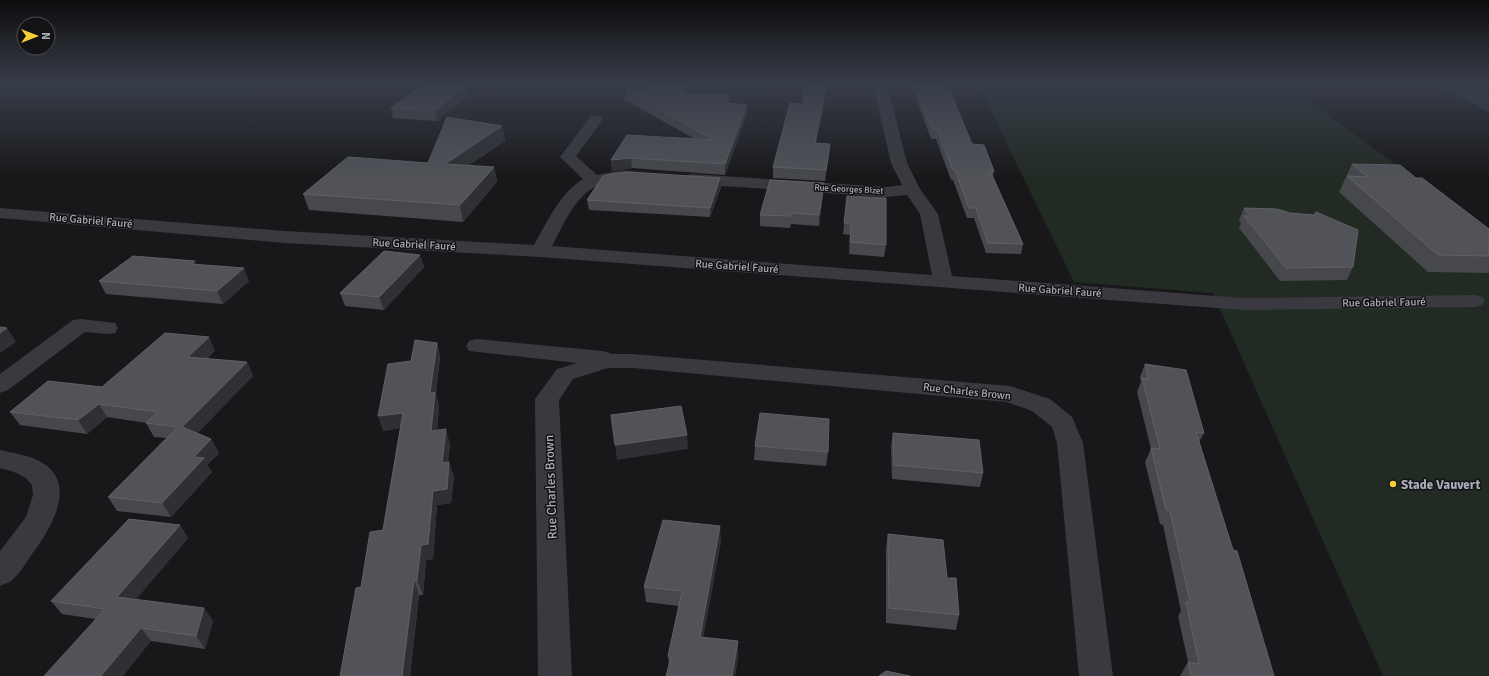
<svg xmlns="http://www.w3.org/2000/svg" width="1489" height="676" font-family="Signika,sans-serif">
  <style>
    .green { fill: #222a24 }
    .water { fill: #2d343f }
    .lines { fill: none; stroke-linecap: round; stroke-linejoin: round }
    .minor { fill: #39393f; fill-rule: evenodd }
    .wall { fill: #46484c }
    .shaded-wall { fill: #2f3033 }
    .building { fill: #515358; stroke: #5f6167 }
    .poi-dot { fill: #f6d033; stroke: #131315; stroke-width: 1.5 }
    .labels { text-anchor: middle; stroke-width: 3; stroke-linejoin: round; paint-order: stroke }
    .far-street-label { font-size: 9px; fill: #aaadba; stroke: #131315 }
    .street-label { font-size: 11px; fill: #aaadba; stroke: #131315 }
    .near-poi-label { font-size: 13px; font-weight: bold; fill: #aaadba; stroke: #131315; text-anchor: start }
    .near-street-label { font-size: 13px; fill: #aaadba; stroke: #131315 }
  </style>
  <rect width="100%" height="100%" fill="#18181a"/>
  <!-- green -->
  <path class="green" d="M 978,84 L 1286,84 L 1489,233 L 1489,676 L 1383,676 L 1213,293 L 1074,282 Z"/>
  <!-- water -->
  <path class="water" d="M 1435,84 L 1469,84 L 1489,94 L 1489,112 Z"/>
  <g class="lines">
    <!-- minor -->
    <g class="minor">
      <path d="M 873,84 L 887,84 L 907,163 L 920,189 L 938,214 L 952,276 L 1243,298 L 1475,295 L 1482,297 L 1485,301 L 1482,305 L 1475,307 L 1243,310 L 540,257 L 285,243 L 0,218 L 0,208 L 285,231 L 534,245 C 547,222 560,193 583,179 L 560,157 L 591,116 L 601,116 L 603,119 L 576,156 L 597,175 L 624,170 L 635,172 L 637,175 L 635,178 C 625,181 614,180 604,183 C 576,192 565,222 552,246 L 932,275 L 920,214 L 907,195 L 886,197 L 691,184 L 685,182 L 683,179 L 685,176 L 691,174 L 886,187 L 902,185 L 891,163 Z"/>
      <path d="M 81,319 L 115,323 L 118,328 L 115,333 L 107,334 L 85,332 L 8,390 L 0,393 L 0,374 L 73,320 Z"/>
      <path d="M 477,339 L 603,351 L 612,354 L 633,354 L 1010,386 L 1050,399 L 1072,417 L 1083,443 L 1113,676 L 1079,676 L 1057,443 L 1052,427 L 1032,411 L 1007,402 L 633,368 L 608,368 L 573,379 L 559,400 L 572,676 L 538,676 L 535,399 L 557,369 L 577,363 L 469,351 L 466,346 L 469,341 Z"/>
      <path d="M 0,450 C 13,453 29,455 41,462 C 77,482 53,525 35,550 C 28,559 21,573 11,581 C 9,583 3,584 0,586 L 0,551 L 26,517 L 33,495 L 32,485 L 26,478 L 14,472 L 0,468 Z"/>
    </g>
  </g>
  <!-- wall -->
  <g class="wall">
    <path d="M 802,84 L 828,84 L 816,143 L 830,144 L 829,155 L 825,181 L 773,178 L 773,167 L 803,104 Z"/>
    <path d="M 911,84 L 947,84 L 972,144 L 994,171 L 993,176 L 1023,244 L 1021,254 L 986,253 L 974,218 L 967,218 L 953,180 L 951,180 L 936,139 L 931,139 Z"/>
    <path d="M 625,90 L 730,95 L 730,104 L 747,105 L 747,114 L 725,175 L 632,168 L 612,171 L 611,160 L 695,139 L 625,100 Z"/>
    <path d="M 470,93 L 437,121 L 393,118 L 391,108 Z"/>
    <path d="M 502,126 L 505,141 L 469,165 L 494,167 L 497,182 L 463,222 L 309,210 L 303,194 L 428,163 Z"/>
    <path d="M 1352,164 L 1416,178 L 1489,229 L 1489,273 L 1428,272 L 1339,192 Z"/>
    <path d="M 720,178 L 721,187 L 710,217 L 589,210 L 587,200 Z"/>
    <path d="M 823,194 L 819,226 L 791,224 L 790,228 L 760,226 L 760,215 Z"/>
    <path d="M 847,196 L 886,245 L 884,257 L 849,254 L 850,235 L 843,234 Z"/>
    <path d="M 1244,208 L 1353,267 L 1347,280 L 1280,281 L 1239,228 L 1241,223 L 1239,220 Z"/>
    <path d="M 420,255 L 424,267 L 384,310 L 345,306 L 340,293 Z"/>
    <path d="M 195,261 L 196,264 L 249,281 L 223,304 L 106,294 L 99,281 Z"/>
    <path d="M 437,343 L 440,357 L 436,394 L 439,406 L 437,431 L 450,444 L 448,462 L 454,476 L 451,503 L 437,505 L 433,559 L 426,560 L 423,595 L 419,595 L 410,676 L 340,676 L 361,587 L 383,530 L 400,428 L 383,431 L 411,361 Z"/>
    <path d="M 215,350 L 207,359 L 247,362 L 253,376 L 197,433 L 211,439 L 219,453 L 207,465 L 212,472 L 171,517 L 117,511 L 108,497 L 166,438 L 154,437 L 146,423 L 147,423 L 107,417 L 87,434 L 20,425 L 10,412 L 102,387 Z"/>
    <path d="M 1145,364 L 1204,433 L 1199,442 L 1233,550 L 1274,676 L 1180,676 L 1188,662 L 1178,616 L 1181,611 L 1163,525 L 1160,524 L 1145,462 L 1151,449 L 1137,392 L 1141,382 L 1140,377 Z"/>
    <path d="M 893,433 L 983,473 L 980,487 L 892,479 L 891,447 Z"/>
    <path d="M 755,446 L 828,452 L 826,466 L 754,460 Z"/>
    <path d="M 180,525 L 188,538 L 136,599 L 213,621 L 205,649 L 151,641 L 95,619 L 62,614 L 51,601 Z"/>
    <path d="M 888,534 L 947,578 L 959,615 L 956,630 L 886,623 L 886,549 Z"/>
    <path d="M 721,541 L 703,637 L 738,656 L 735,676 L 666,676 L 669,666 L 668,656 L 679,606 L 646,602 L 644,587 Z"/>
  </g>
  <!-- shaded-wall -->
  <g class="shaded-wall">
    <path d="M 468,84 L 470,93 L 437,121 L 435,111 Z"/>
    <path d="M 686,84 L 690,84 L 683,102 L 683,93 Z"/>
    <path d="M 826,84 L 828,84 L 814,154 L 815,143 Z"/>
    <path d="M 730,95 L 730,105 L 726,103 Z"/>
    <path d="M 747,105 L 747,114 L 725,175 L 725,164 Z"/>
    <path d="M 502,126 L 505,141 L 448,179 L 445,164 Z"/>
    <path d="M 830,144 L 829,155 L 825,181 L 826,170 Z"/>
    <path d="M 631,158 L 632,168 L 612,171 L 611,160 Z"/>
    <path d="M 494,167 L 497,182 L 463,222 L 460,205 Z"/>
    <path d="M 720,178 L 721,187 L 710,217 L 710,208 Z"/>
    <path d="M 824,183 L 823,194 L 819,226 L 819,215 Z"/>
    <path d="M 420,255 L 424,267 L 384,310 L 379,297 Z"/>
    <path d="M 195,261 L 201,274 L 191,264 Z"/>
    <path d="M 244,268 L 249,281 L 223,304 L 217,291 Z"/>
    <path d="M 7,328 L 16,342 L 0,353 L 0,333 Z"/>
    <path d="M 209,337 L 215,350 L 195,370 L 188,357 Z"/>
    <path d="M 437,343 L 440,357 L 436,394 L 439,406 L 436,446 L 431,431 L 430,393 Z"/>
    <path d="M 247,362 L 253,376 L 190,441 L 182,427 Z"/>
    <path d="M 99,404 L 107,417 L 87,434 L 78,420 Z"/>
    <path d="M 403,413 L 407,427 L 383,431 L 378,416 Z"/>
    <path d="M 446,429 L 450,444 L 446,477 L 442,463 Z"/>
    <path d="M 687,435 L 688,449 L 617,460 L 615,445 Z"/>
    <path d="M 211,439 L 219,453 L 207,465 L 212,472 L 171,517 L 162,503 L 194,457 Z"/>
    <path d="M 449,462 L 454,476 L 451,503 L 437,505 L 433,559 L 426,560 L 423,595 L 417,580 L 421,545 L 433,491 Z"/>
    <path d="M 180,525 L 188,538 L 127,610 L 117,597 Z"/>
    <path d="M 720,526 L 721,541 L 701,651 L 700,637 Z"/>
    <path d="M 414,580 L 419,595 L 410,676 L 402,676 Z"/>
    <path d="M 204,608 L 213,621 L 205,649 L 196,636 Z"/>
    <path d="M 141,628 L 151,641 L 123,676 L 101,676 Z"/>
    <path d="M 738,641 L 738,656 L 735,676 L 732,676 Z"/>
  </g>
  <!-- building -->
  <g class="building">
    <path d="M 423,84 L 467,84 L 435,111 L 391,108 Z"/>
    <path d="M 647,84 L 686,84 L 683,93 L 730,95 L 726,103 L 747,105 L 725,164 L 631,158 L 611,160 L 627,135 L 714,140 L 625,90 L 644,91 Z"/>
    <path d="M 803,84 L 826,84 L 815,143 L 830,144 L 826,170 L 773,167 L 790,103 L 804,104 Z"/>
    <path d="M 915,84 L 947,84 L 972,144 L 984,145 L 994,171 L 990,171 L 1023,244 L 988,243 L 976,208 L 969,208 L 955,170 L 953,170 L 937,130 L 932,130 Z"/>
    <path d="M 447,117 L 502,126 L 445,164 L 494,167 L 460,205 L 303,194 L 348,157 L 428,163 Z"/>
    <path d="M 1352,164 L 1400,165 L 1416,178 L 1422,178 L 1489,229 L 1489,256 L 1438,255 L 1347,176 L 1368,177 Z"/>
    <path d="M 631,172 L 720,178 L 710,208 L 587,200 L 603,176 L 610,174 Z"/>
    <path d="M 770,180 L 824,183 L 819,215 L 791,213 L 791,216 L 760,215 Z"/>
    <path d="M 847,196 L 886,198 L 886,245 L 850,242 L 851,223 L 844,223 Z"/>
    <path d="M 1244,208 L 1277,209 L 1290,213 L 1314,215 L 1316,212 L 1358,230 L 1353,267 L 1286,268 L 1244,216 L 1251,216 Z"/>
    <path d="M 384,251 L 420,255 L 379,297 L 340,293 Z"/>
    <path d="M 133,256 L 195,261 L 191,264 L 244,268 L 217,291 L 99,281 Z"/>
    <path d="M 0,327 L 7,328 L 0,333 Z"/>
    <path d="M 165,333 L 209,337 L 188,357 L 247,362 L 182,427 L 211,439 L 194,457 L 204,458 L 162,503 L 108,497 L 178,427 L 146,423 L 158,412 L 99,404 L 78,420 L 10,412 L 48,381 L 102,387 Z"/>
    <path d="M 415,340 L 437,343 L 430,393 L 435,392 L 431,431 L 446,429 L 442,463 L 449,462 L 447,489 L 433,491 L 428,544 L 421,545 L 417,580 L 414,580 L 402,676 L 340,676 L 356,588 L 361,587 L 370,532 L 383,530 L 403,413 L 378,416 L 388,364 L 411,361 Z"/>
    <path d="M 1145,364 L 1186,370 L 1204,433 L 1196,432 L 1233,550 L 1237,551 L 1274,676 L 1191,676 L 1188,662 L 1199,664 L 1186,602 L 1190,602 L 1170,511 L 1166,510 L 1151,448 L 1160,449 L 1142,378 L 1148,379 Z"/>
    <path d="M 681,406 L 687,435 L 615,445 L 611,415 Z"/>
    <path d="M 760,413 L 829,419 L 828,452 L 755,446 Z"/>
    <path d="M 893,433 L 979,440 L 983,473 L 894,465 Z"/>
    <path d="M 129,519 L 180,525 L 117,597 L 204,608 L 196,636 L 141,628 L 101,676 L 44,676 L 105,609 L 51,601 Z"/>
    <path d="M 663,520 L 720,526 L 700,637 L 738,641 L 732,676 L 666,676 L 671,657 L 668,656 L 682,591 L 644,587 Z"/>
    <path d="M 888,534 L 943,540 L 947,578 L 956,578 L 959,615 L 889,608 Z"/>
    <path d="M 886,671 L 910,676 L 879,676 Z"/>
  </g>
  <!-- sky -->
  <linearGradient id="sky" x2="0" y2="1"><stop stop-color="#0d0d0e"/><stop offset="0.47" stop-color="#373d49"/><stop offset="1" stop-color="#373d49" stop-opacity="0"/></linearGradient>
  <rect width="1489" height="178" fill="url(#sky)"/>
  <!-- markers -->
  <circle class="poi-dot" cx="1393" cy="484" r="4"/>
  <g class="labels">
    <!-- far-street labels -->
    <g class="far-street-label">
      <text transform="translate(849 189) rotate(3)" y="3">Rue Georges Bizet</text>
    </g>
    <!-- street labels -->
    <g class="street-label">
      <text transform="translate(91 220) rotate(5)" y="4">Rue Gabriel Fauré</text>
      <text transform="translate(414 244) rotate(3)" y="4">Rue Gabriel Fauré</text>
      <text transform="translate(737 266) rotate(4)" y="4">Rue Gabriel Fauré</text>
      <text transform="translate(1060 290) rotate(4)" y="4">Rue Gabriel Fauré</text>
      <text transform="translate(1384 302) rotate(-1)" y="4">Rue Gabriel Fauré</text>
      <text transform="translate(967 391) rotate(6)" y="4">Rue Charles Brown</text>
    </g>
    <!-- near-poi labels -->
    <g class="near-poi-label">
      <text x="1401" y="489">Stade Vauvert</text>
    </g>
    <!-- near-street labels -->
    <g class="near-street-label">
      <text transform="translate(550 487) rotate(-92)" y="5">Rue Charles Brown</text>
    </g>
  </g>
  <!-- north arrow -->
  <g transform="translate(36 36) rotate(90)"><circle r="19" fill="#131315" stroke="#4f5157"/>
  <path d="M0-3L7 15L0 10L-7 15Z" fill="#f6d033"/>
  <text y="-6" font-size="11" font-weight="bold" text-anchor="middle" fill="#aaadba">N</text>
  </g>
</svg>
